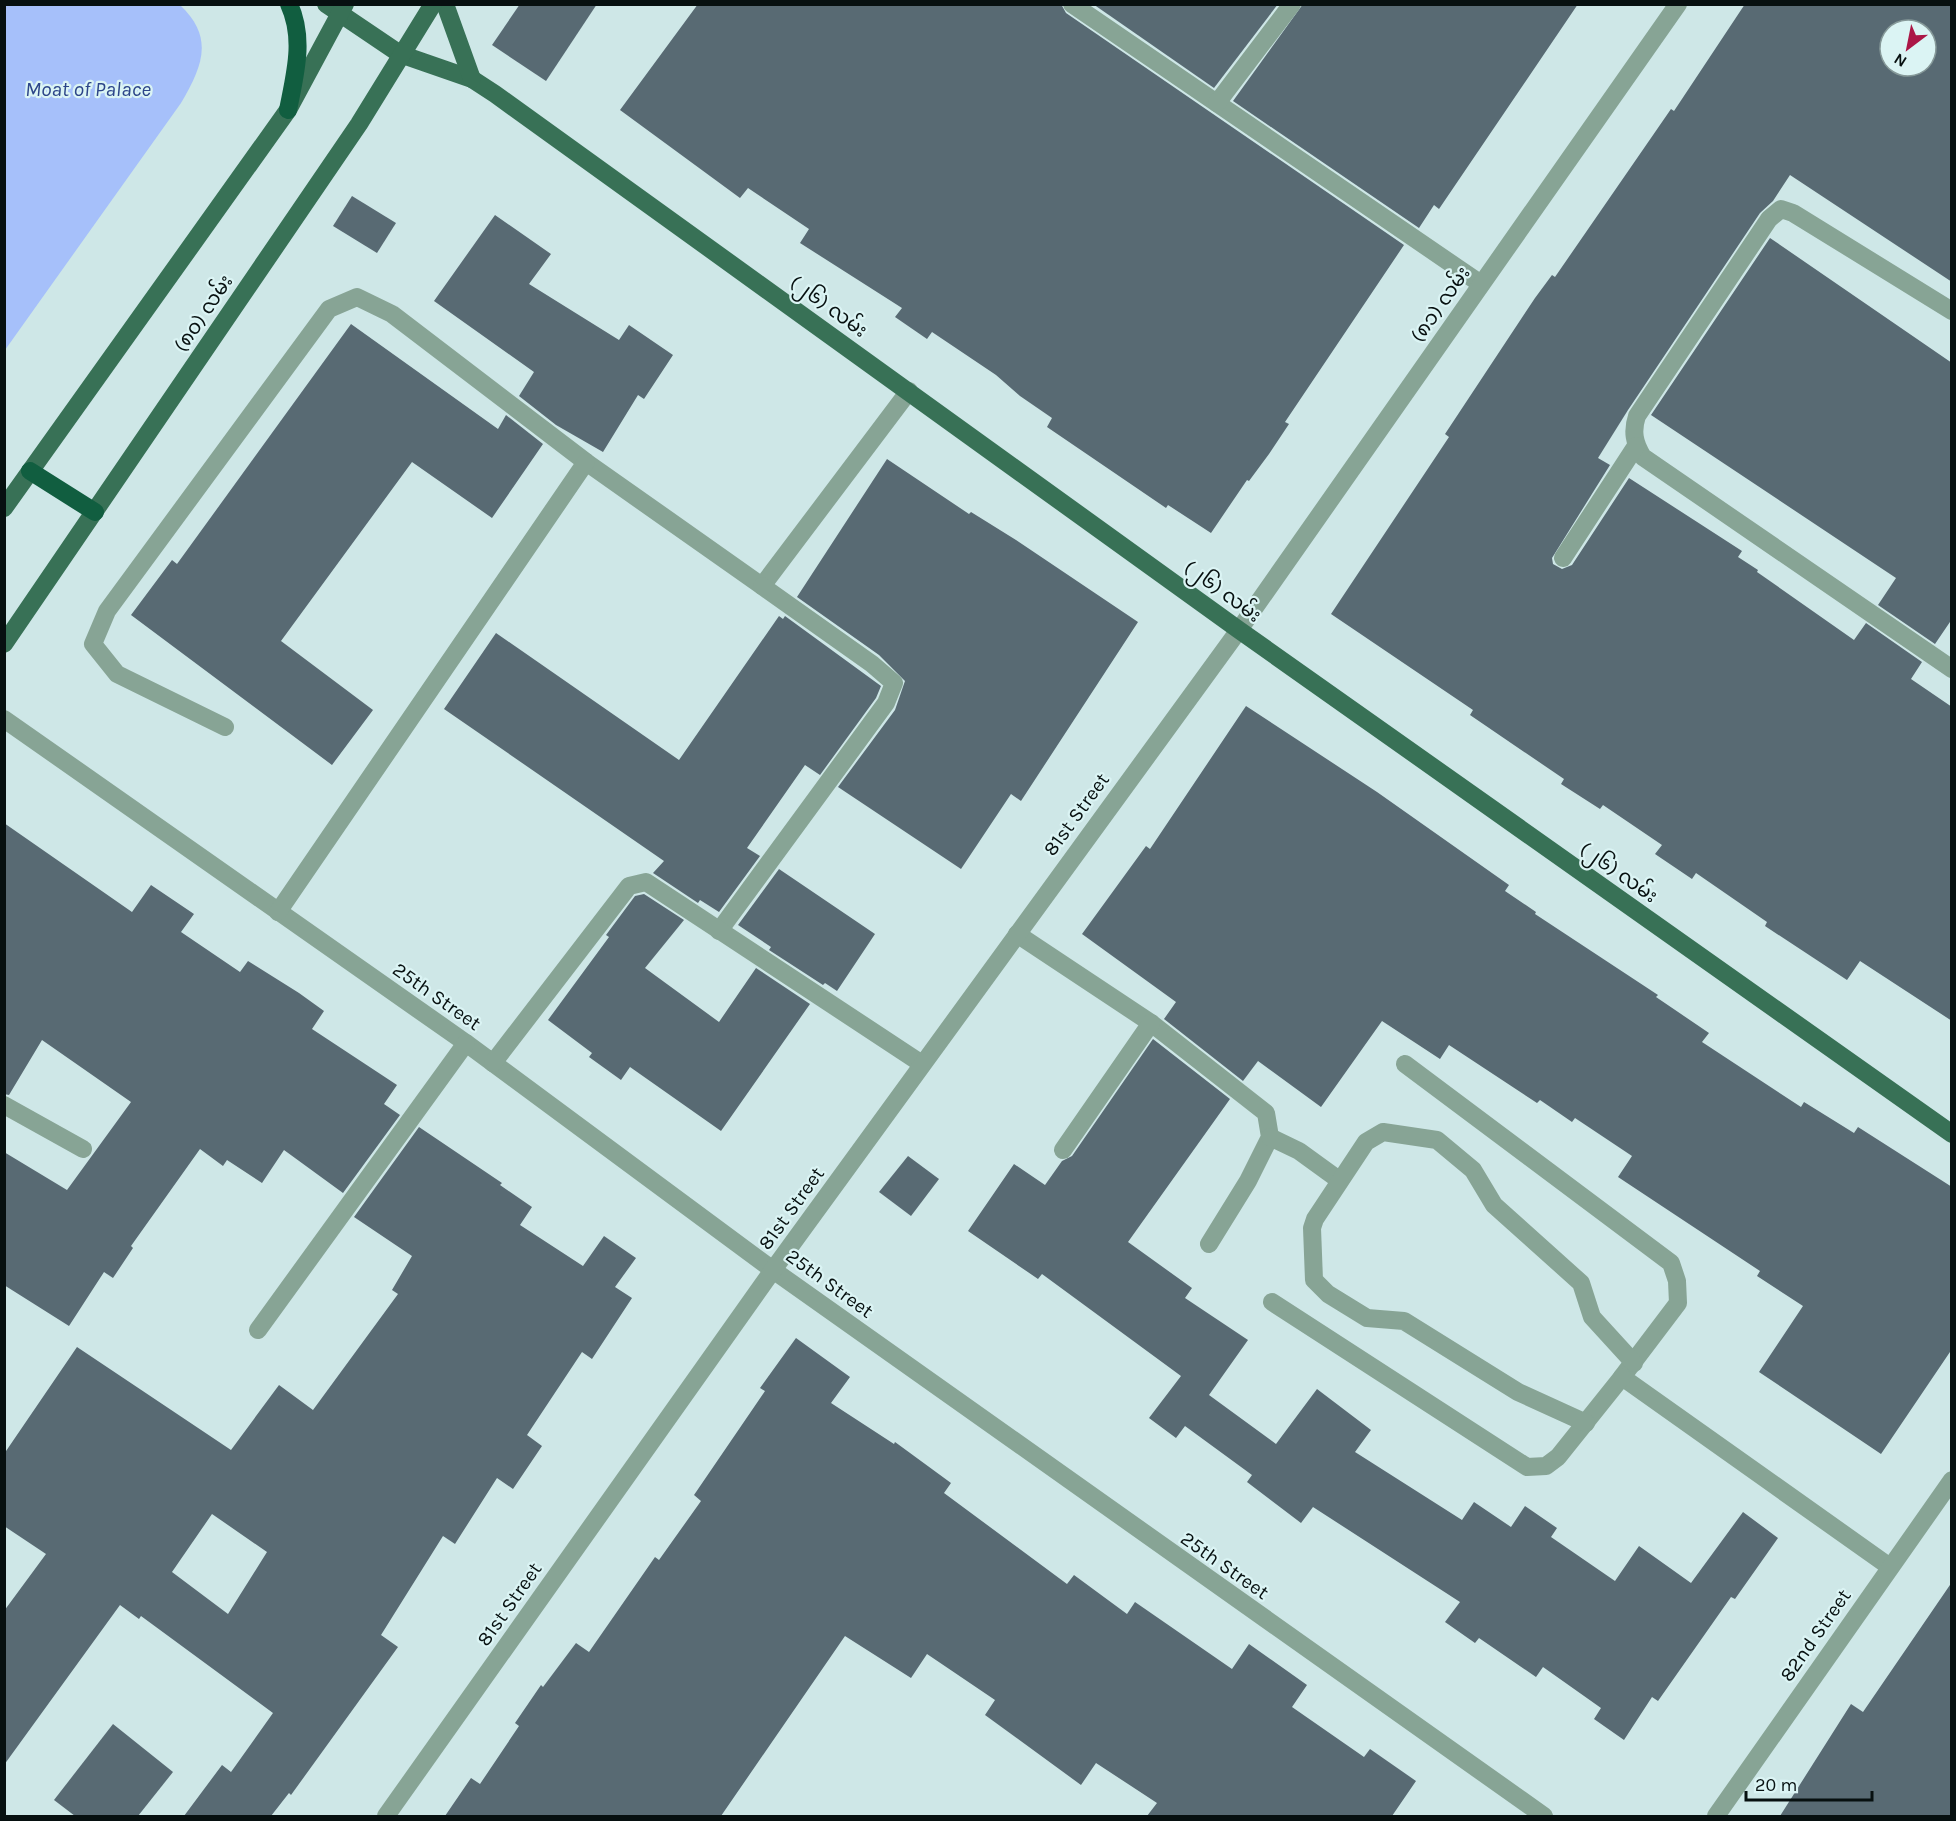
<svg xmlns="http://www.w3.org/2000/svg" width="1956" height="1821" font-family="Karla,'Noto Sans Myanmar',sans-serif">
  <style>
    .water { fill: #a6c0fa }
    .building { fill: #586a73; fill-rule: evenodd }
    .lines { fill: none; stroke-linecap: round; stroke-linejoin: round }
    .minor { stroke: #87a495; stroke-width: 18 }
    .major { stroke: #387156; stroke-width: 18 }
    .highway { stroke: #115e40; stroke-width: 18 }
    .labels { text-anchor: middle; stroke-width: 4.5; stroke-linejoin: round; paint-order: stroke }
    .street-label { font-size: 20px; fill: #071010; stroke: #dbf4f4 }
    .water-label { font-size: 21px; font-style: italic; fill: #2c4589; stroke: #dbf4f4 }
  </style>
  <rect width="100%" height="100%" fill="#cee7e7"/>
  <!-- water -->
  <path class="water" d="M 5,4 L 180,5 C 215,38 202,67 181,103 L 5,350 Z"/>
  <!-- building -->
  <g class="building">
    <path d="M 520,4 L 597,4 L 546,81 L 492,45 Z"/>
    <path d="M 698,4 L 1061,4 L 1066,13 L 1404,245 L 1285,422 L 1289,424 L 1269,454 L 1249,481 L 1247,480 L 1211,533 L 1168,505 L 1166,508 L 1047,427 L 1052,418 L 1020,396 L 996,375 L 932,332 L 927,339 L 895,317 L 902,308 L 800,243 L 809,229 L 748,188 L 740,198 L 620,110 Z"/>
    <path d="M 1093,4 L 1278,4 L 1214,88 Z"/>
    <path d="M 1303,4 L 1578,4 L 1439,209 L 1434,205 L 1419,228 L 1233,101 Z"/>
    <path d="M 1745,4 L 1952,4 L 1952,282 L 1790,175 L 1773,201 L 1760,213 L 1628,410 L 1598,458 L 1610,465 L 1552,558 L 1553,564 L 1562,569 L 1572,565 L 1629,478 L 1742,551 L 1738,557 L 1758,570 L 1757,572 L 1854,640 L 1866,623 L 1922,662 L 1911,679 L 1952,707 L 1952,1021 L 1860,961 L 1847,980 L 1765,926 L 1767,922 L 1696,873 L 1692,879 L 1655,854 L 1662,845 L 1603,805 L 1600,809 L 1561,784 L 1564,779 L 1470,715 L 1473,710 L 1331,614 L 1449,437 L 1445,434 L 1535,298 L 1552,275 L 1555,277 L 1671,109 L 1674,111 ZM 1890,30 L 1926,30 L 1926,66 L 1890,66 Z"/>
    <path d="M 352,196 L 396,223 L 377,253 L 333,226 Z"/>
    <path d="M 495,215 L 551,254 L 529,284 L 619,340 L 629,325 L 673,355 L 644,399 L 638,395 L 603,452 L 556,425 L 519,396 L 534,372 L 434,301 Z"/>
    <path d="M 1770,238 L 1952,363 L 1952,619 L 1935,644 L 1878,605 L 1896,578 L 1651,415 Z"/>
    <path d="M 351,324 L 498,429 L 506,415 L 543,444 L 492,518 L 412,462 L 281,641 L 373,710 L 332,765 L 131,615 L 172,560 L 177,564 Z"/>
    <path d="M 887,459 L 969,514 L 971,512 L 1016,540 L 1138,622 L 1021,801 L 1011,794 L 961,869 L 838,787 L 895,710 L 905,681 L 879,655 L 797,597 Z"/>
    <path d="M 779,616 L 783,619 L 785,616 L 881,686 L 876,698 L 820,775 L 805,765 L 747,848 L 760,856 L 719,912 L 700,900 L 698,903 L 653,873 L 664,861 L 444,709 L 496,633 L 679,760 Z"/>
    <path d="M 1246,706 L 1377,792 L 1509,885 L 1505,891 L 1536,912 L 1535,914 L 1658,995 L 1656,997 L 1709,1033 L 1702,1042 L 1801,1107 L 1804,1102 L 1854,1133 L 1858,1127 L 1952,1187 L 1952,1349 L 1881,1454 L 1759,1372 L 1803,1306 L 1757,1276 L 1760,1271 L 1618,1177 L 1632,1156 L 1575,1118 L 1572,1122 L 1540,1100 L 1537,1103 L 1449,1045 L 1440,1059 L 1382,1021 L 1321,1107 L 1258,1061 L 1243,1081 L 1164,1019 L 1176,1002 L 1082,934 L 1146,846 L 1150,849 Z"/>
    <path d="M 4,823 L 132,912 L 151,885 L 194,914 L 181,932 L 240,972 L 248,961 L 299,993 L 324,1011 L 312,1029 L 397,1085 L 384,1104 L 400,1115 L 343,1193 L 284,1150 L 262,1183 L 227,1160 L 223,1166 L 200,1149 L 131,1246 L 133,1248 L 113,1278 L 104,1272 L 69,1326 L 4,1285 L 4,1152 L 67,1190 L 131,1102 L 42,1040 L 9,1095 L 4,1094 Z"/>
    <path d="M 779,869 L 875,934 L 837,991 L 825,983 L 823,985 L 769,950 L 771,947 L 738,925 Z"/>
    <path d="M 644,894 L 684,920 L 645,968 L 719,1022 L 756,968 L 810,1004 L 721,1131 L 630,1067 L 621,1080 L 589,1057 L 592,1053 L 548,1020 L 609,937 L 606,935 L 635,896 Z"/>
    <path d="M 1153,1039 L 1230,1099 L 1128,1242 L 1192,1288 L 1185,1298 L 1248,1340 L 1209,1395 L 1276,1444 L 1317,1389 L 1371,1430 L 1355,1452 L 1462,1520 L 1474,1502 L 1511,1527 L 1525,1506 L 1557,1528 L 1551,1537 L 1615,1581 L 1639,1546 L 1691,1583 L 1743,1512 L 1778,1538 L 1735,1599 L 1731,1597 L 1658,1701 L 1652,1697 L 1624,1740 L 1594,1719 L 1601,1708 L 1543,1667 L 1536,1677 L 1479,1638 L 1475,1643 L 1445,1622 L 1460,1602 L 1313,1507 L 1301,1523 L 1247,1482 L 1252,1475 L 1185,1426 L 1176,1438 L 1149,1418 L 1181,1376 L 1042,1274 L 1038,1279 L 968,1231 L 1014,1164 L 1045,1185 L 1062,1161 L 1072,1156 Z"/>
    <path d="M 419,1127 L 502,1183 L 500,1185 L 532,1207 L 520,1225 L 583,1266 L 604,1236 L 636,1258 L 615,1287 L 632,1298 L 592,1359 L 582,1352 L 527,1435 L 542,1446 L 513,1489 L 497,1478 L 455,1544 L 443,1536 L 381,1635 L 398,1647 L 291,1795 L 289,1793 L 271,1816 L 184,1816 L 222,1765 L 231,1772 L 273,1713 L 141,1616 L 139,1619 L 120,1605 L 4,1765 L 4,1611 L 46,1554 L 4,1526 L 4,1454 L 77,1347 L 231,1450 L 279,1385 L 313,1410 L 398,1294 L 392,1290 L 412,1256 L 354,1217 ZM 212,1514 L 267,1552 L 228,1614 L 172,1572 Z"/>
    <path d="M 908,1156 L 939,1179 L 911,1216 L 879,1192 Z"/>
    <path d="M 796,1338 L 850,1377 L 831,1403 L 894,1444 L 895,1442 L 951,1483 L 944,1493 L 1067,1584 L 1074,1575 L 1127,1614 L 1135,1602 L 1232,1669 L 1249,1644 L 1307,1685 L 1292,1707 L 1364,1757 L 1370,1749 L 1416,1781 L 1392,1816 L 1147,1816 L 1157,1803 L 1096,1763 L 1081,1785 L 985,1715 L 995,1700 L 927,1654 L 911,1678 L 845,1636 L 721,1816 L 445,1816 L 471,1778 L 480,1784 L 519,1726 L 515,1723 L 541,1685 L 543,1687 L 576,1643 L 589,1652 L 655,1557 L 659,1560 L 701,1501 L 694,1495 L 765,1391 L 760,1388 Z"/>
    <path d="M 1952,1582 L 1952,1816 L 1780,1816 L 1851,1704 L 1863,1712 Z"/>
    <path d="M 113,1724 L 173,1772 L 138,1816 L 75,1816 L 54,1800 Z"/>
  </g>
  <g class="lines">
    <!-- minor -->
    <g class="minor">
      <path d="M 1072,4 L 1481,284"/>
      <path d="M 1217,103 L 1292,4"/>
      <path d="M 1952,311 L 1793,213 L 1781,209 L 1769,219 L 1637,416 C 1632,431 1634,443 1643,457 L 1952,669"/>
      <path d="M 1563,558 L 1636,446"/>
      <path d="M 4,719 L 466,1043 L 773,1270 L 1544,1816"/>
      <path d="M 225,727 L 117,674 L 93,644 L 107,611 L 329,309 L 357,297 L 392,314 L 586,462 L 762,586 L 909,391"/>
      <path d="M 278,912 L 586,462"/>
      <path d="M 719,931 L 886,703 L 894,683 L 872,664 L 762,586"/>
      <path d="M 1017,934 L 1151,1023 L 1266,1113 L 1270,1137 L 1248,1181 L 1209,1244"/>
      <path d="M 493,1063 L 629,886 L 646,882 L 922,1064"/>
      <path d="M 1405,1064 L 1671,1263 L 1677,1281 L 1678,1303 L 1622,1377 L 1890,1567"/>
      <path d="M 4,1105 L 83,1149"/>
      <path d="M 1270,1137 L 1299,1151 L 1339,1180"/>
      <path d="M 1063,1150 L 1151,1023"/>
      <path d="M 1272,1302 L 1527,1467 L 1546,1466 L 1558,1457 L 1622,1377"/>
      <path d="M 258,1330 L 466,1043"/>
      <path d="M 1586,1423 L 1518,1392 L 1404,1321 L 1367,1318 L 1328,1294 L 1314,1280 L 1312,1228 L 1315,1219 L 1366,1142 L 1383,1132 L 1437,1140 L 1473,1170 L 1494,1205 L 1581,1283 L 1592,1317 L 1634,1363"/>
      <path d="M 386,1816 L 773,1270 L 1239,630 L 1678,4"/>
      <path d="M 1716,1816 L 1952,1480"/>
    </g>
    <!-- major -->
    <g class="major">
      <path d="M 326,4 L 400,54 L 472,79 L 495,94 L 1239,630 L 1952,1134"/>
      <path d="M 445,4 L 472,79"/>
      <path d="M 4,508 L 288,110 L 345,4"/>
      <path d="M 4,644 L 359,124 L 433,4"/>
    </g>
    <!-- highway -->
    <g class="highway">
      <path d="M 288,110 C 295,74 305,39 289,4"/>
      <path d="M 30,471 L 95,512"/>
    </g>
  </g>
  <g class="labels">
    <!-- street labels -->
    <g class="street-label">
      <text transform="translate(1440 304) rotate(-55)" y="7">(၈၁) လမ်း</text>
      <text transform="translate(829 306) rotate(36)" y="7">(၂၆) လမ်း</text>
      <text transform="translate(203 313) rotate(-56)" y="7">(၈၀) လမ်း</text>
      <text transform="translate(1223 591) rotate(36)" y="7">(၂၆) လမ်း</text>
      <text transform="translate(1076 814) rotate(-54)" y="7">81st Street</text>
      <text transform="translate(1619 872) rotate(35)" y="7">(၂၆) လမ်း</text>
      <text transform="translate(437 996) rotate(35)" y="7">25th Street</text>
      <text transform="translate(791 1208) rotate(-54)" y="7">81st Street</text>
      <text transform="translate(830 1283) rotate(36)" y="7">25th Street</text>
      <text transform="translate(1225 1565) rotate(35)" y="7">25th Street</text>
      <text transform="translate(509 1604) rotate(-55)" y="7">81st Street</text>
      <text transform="translate(1815 1635) rotate(-55)" y="7">82nd Street</text>
    </g>
    <!-- water labels -->
    <g class="water-label">
      <text x="88" y="96">Moat of Palace</text>
    </g>
  </g>
  <!-- border -->
  <rect width="1956" height="1821" fill="none" stroke="#071010" stroke-width="12"/>
  <!-- north arrow -->
  <g transform="translate(1908 48) rotate(212)"><circle r="28" fill="#dbf4f4" stroke="#869999" stroke-width="1.5"/>
  <path d="M0-4.5L10 22L0 15L-10 22Z" fill="#ab1646"/>
  <text y="-9" font-size="16" font-weight="bold" text-anchor="middle" fill="#071010">N</text>
  </g>
  <!-- scale -->
  <path d="M1746 1791v9h126v-9" fill="none" stroke="#071010" stroke-width="3"/>
  <text x="1755" y="1791" font-size="18" fill="#071010" stroke="#dbf4f4" stroke-width="4.5" paint-order="stroke">20 m</text>
</svg>
